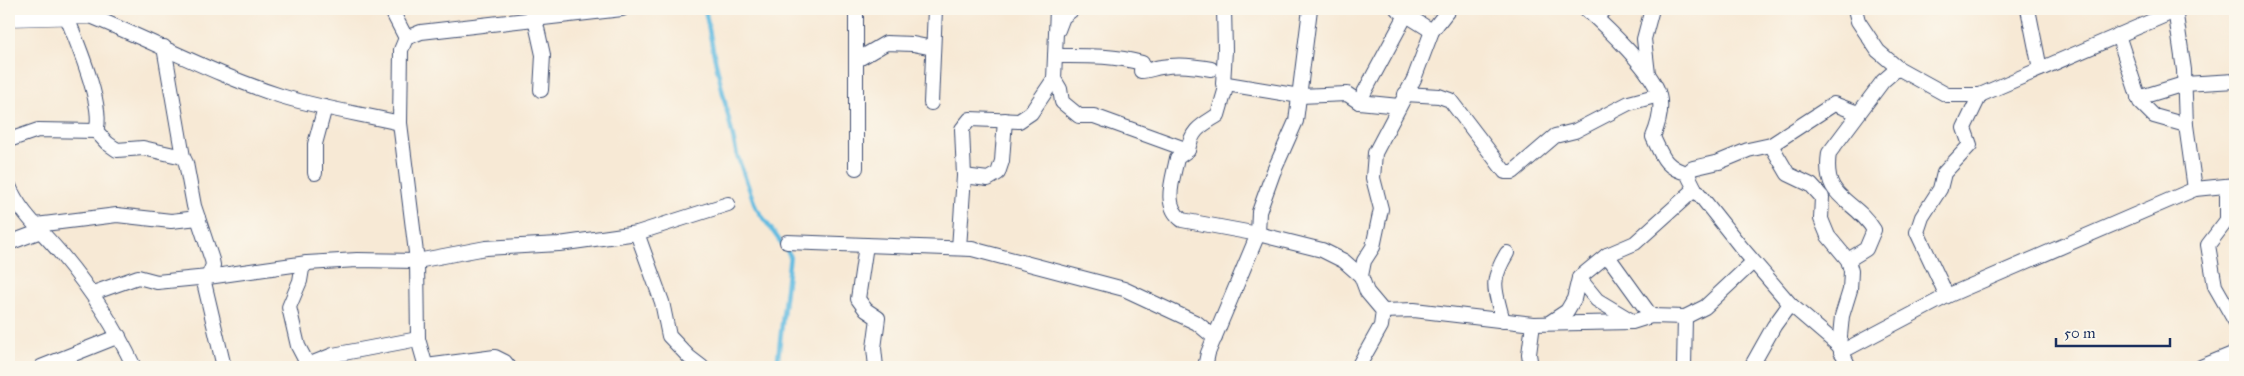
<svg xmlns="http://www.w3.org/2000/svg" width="2244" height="376" font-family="'IM FELL Great Primer',serif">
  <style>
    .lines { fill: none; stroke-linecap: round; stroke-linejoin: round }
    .stream { stroke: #64bce1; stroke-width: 4.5 }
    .minor-casing { stroke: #3c4b70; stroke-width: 16 }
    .tertiary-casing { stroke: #3c4b70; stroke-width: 19 }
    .minor { stroke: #fff; stroke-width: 14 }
    .tertiary { stroke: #fff; stroke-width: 18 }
  </style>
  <rect width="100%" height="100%" fill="#fbf7ec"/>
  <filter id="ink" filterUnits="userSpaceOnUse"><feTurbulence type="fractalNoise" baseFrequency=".02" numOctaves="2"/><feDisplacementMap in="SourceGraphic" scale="10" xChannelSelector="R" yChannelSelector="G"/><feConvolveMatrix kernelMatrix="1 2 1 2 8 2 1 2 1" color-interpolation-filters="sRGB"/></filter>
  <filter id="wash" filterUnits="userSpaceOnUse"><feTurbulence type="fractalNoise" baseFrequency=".0096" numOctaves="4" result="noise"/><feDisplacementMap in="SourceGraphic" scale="20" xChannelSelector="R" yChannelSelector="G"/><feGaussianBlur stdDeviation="1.12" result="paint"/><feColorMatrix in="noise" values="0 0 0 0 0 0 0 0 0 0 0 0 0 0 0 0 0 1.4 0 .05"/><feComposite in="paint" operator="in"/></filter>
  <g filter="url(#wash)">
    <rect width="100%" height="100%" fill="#f7e9d5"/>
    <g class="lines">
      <!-- stream -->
      <path class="stream" d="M 705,9 L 713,50 L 737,155 L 756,208 L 790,255 L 777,367"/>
    </g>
  </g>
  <g filter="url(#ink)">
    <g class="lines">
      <!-- minor casing -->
      <g class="minor-casing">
        <g id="minor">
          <path d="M 391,9 L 406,38"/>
          <path d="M 1224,9 L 1225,50 L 1223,84 L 1227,84 L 1218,115 C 1201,126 1192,129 1188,150 L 1177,158 C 1173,180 1162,205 1182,220 L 1258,234 L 1322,250 L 1344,261 L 1361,276 L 1367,292 L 1383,311 L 1381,326 L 1358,367"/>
          <path d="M 1397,9 L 1432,31"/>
          <path d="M 1586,9 C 1605,26 1654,72 1659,95 C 1663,110 1658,125 1653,137 C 1662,156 1665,168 1687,173 L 1695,189 L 1741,247 L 1790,304 L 1839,346 L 1849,367"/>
          <path d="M 1855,9 L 1858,21 L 1878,51 L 1898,68 L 1947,95 L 1980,95 L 2175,11"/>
          <path d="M 2028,9 L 2040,69"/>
          <path d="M 2175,9 L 2184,70 L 2186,125 L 2195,189"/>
          <path d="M 66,15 C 76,40 105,107 96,131"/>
          <path d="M 88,15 C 153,41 215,75 281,96 C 320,108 361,114 400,123"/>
          <path d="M 1595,17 L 1606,9"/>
          <path d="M 535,19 L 543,55 L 541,90"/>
          <path d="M 1058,30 L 1063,17 L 1073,9"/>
          <path d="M 2118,35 L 2140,102 L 2154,116 L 2186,125"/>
          <path d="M 164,47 L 183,157 L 186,163 L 194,206 L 212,260 L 213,265 L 208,277"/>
          <path d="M 1055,56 C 1085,56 1113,55 1142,63 L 1141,71 C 1148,71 1154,68 1161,67 C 1179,64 1194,66 1211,69"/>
          <path d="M 857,60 L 886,43 L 913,44 L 933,48"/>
          <path d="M 1648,74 L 1644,39 L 1652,9"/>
          <path d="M 1054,79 L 1060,89 L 1062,102 L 1079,116 L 1094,116 L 1188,150"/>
          <path d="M 1227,84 L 1300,96 L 1347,94 L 1359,102 L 1399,106"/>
          <path d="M 1405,94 L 1439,96 L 1450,100 L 1505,172 L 1513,172 L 1555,136 L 1575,131 L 1629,103 L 1659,95"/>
          <path d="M 2138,98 L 2184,84 L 2235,81"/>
          <path d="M 1359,102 L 1406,15"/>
          <path d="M 931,103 L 935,9"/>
          <path d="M 9,140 L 38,130 L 96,131 L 107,143 L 117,150 L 143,148 L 183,157"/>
          <path d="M 1771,145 L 1788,174 L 1811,185 L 1822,197 L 1821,219 L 1828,236 L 1848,260 L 1851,271 L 1850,290 L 1842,316 L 1839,346"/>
          <path d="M 856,168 L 856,9"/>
          <path d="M 315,173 L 315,144 L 325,107"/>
          <path d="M 1687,173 L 1693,168 L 1719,162 L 1748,150 L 1771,145 L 1834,104 L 1858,113"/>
          <path d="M 964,176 L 988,179 L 998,173 L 1002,161 L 1005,120"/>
          <path d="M 9,186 C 20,213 44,233 62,255 C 91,290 115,326 134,367"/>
          <path d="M 2227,186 L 2227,220 L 2208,245 L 2215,286 L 2235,321"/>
          <path d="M 36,225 L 117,215 L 171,221 L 198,218"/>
          <path d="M 637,233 L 662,302 L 669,336 L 689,357 L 702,367"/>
          <path d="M 787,242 L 972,249 L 1124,289 L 1197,323 L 1215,338"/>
          <path d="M 9,243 L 41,231"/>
          <path d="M 866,245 L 858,299 L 866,310 L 878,318 L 874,348 L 876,367"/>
          <path d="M 959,248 L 964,176 L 962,129 L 970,119 L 1019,121 L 1031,113 L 1054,79 L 1057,9"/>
          <path d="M 1607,255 L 1651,316"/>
          <path d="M 1848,260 L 1866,249 L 1874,230 C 1854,197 1822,201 1829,153 L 1883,81 L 1898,68"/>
          <path d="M 307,263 L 302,269 L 300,281 L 289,307 L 298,346 L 308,365"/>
          <path d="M 1361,276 L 1364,261 L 1373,247 L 1381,209 L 1373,178 L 1375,153 L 1414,79 L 1432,31 L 1449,9"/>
          <path d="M 203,278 L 224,367"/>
          <path d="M 1579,278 L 1597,300 L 1632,321"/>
          <path d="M 93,293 L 138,277 L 157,282 L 208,277 L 307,263 L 357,260 L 417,261 L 486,248 L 559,244 L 637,233 L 728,204"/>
          <path d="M 1947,296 L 1917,232 L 1922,217 L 1940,189 L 1944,173 L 1970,145 L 1964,128 L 1980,95"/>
          <path d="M 1383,311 L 1414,310 L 1533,324 L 1632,322 L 1651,316 L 1685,317 L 1705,307 L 1753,262"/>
          <path d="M 1503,321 C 1495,289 1489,283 1507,253"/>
          <path d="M 1549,323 L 1567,311 L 1574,299 L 1579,278 L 1607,255 L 1635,243 L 1695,189"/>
          <path d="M 1841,352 L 1947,296 L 2195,189 L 2235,185"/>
          <path d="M 426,366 L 495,357 L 505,362 L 509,367"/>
          <path d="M 41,367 L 119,336"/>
          <path d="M 303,367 L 333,355 L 418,339"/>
          <path d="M 426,367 L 418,339 L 417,261 L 400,123 L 401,50 L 406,38 L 421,32 L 622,9"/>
          <path d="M 1205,367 L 1208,353 L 1258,234 L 1259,212 L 1273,173 L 1296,121 L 1310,9"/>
          <path d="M 1531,367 L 1529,354 L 1533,324"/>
          <path d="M 1684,367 L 1685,317"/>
          <path d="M 1751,367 L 1774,326 L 1790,304"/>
          <path d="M 2201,367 L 2235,353"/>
        </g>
      </g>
      <!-- tertiary casing -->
      <g class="tertiary-casing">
        <path id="tertiary" d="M 9,17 L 88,15 L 90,9"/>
      </g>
      <!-- minor -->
      <use href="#minor" class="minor"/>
      <!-- tertiary -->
      <use href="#tertiary" class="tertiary"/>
    </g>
  </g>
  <!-- margin -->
  <rect width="2244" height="376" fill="none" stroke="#fbf7ec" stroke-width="30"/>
  <!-- scale -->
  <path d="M2056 338v8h114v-8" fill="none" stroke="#1b2f5e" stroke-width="2.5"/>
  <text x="2064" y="338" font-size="15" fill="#1b2f5e" stroke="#fbf7ec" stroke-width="4" paint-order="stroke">50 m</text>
</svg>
